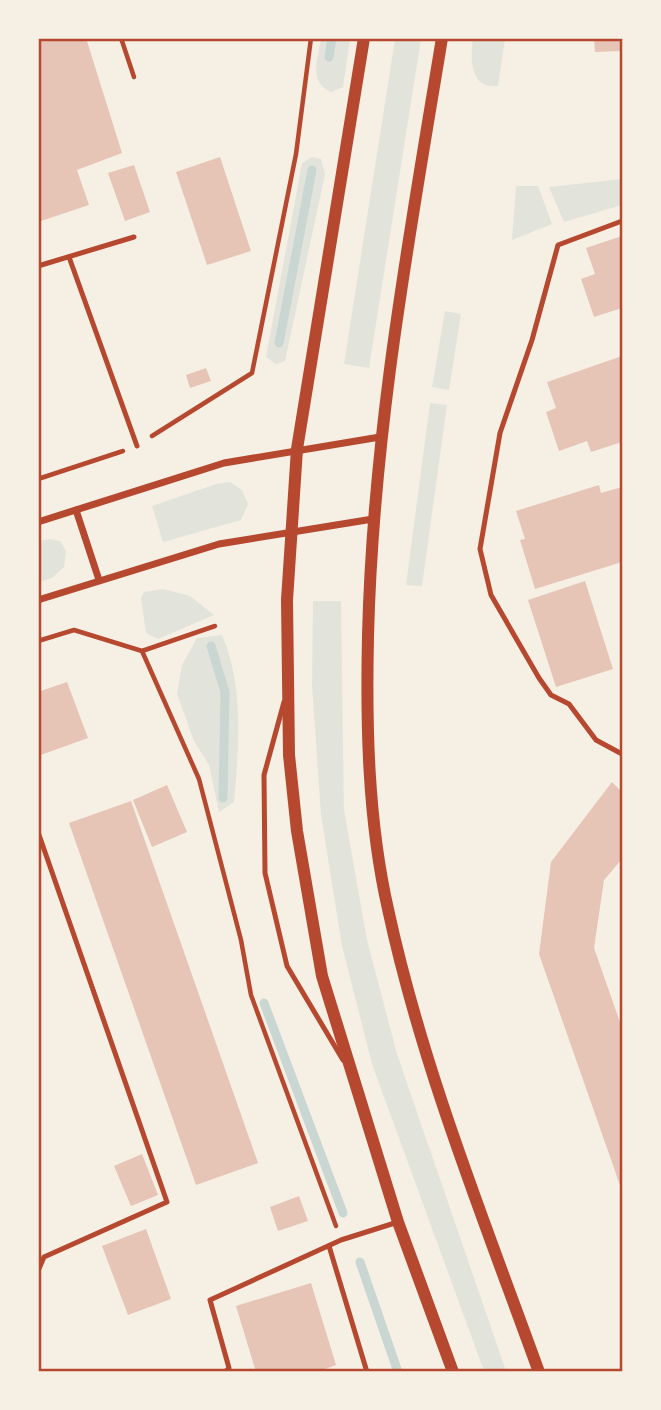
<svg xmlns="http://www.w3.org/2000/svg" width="661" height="1410" font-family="'PT Sans',sans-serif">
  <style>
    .green { fill: #e2e4dc }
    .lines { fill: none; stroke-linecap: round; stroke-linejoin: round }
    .stream { stroke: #c9d6d2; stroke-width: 9 }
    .building { fill: #e6c5b7 }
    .path { stroke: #b5482f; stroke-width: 4.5 }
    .service { stroke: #b5482f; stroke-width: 5 }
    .minor { stroke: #b5482f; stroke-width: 7 }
    .tertiary { stroke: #b5482f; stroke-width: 12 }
    .neatline { fill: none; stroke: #b5482f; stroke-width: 2.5 }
  </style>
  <rect width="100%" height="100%" fill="#f6efe4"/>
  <!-- green -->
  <g class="green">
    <path d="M 321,39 L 350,39 L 343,87 L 331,92 C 308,82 318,58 321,39 Z"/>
    <path d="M 395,39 L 421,39 L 369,368 L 344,364 Z"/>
    <path d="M 473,39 L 505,39 L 498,86 C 470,90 470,59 473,39 Z"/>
    <path d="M 312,157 L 321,159 L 325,174 L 285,361 L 276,364 L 266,357 L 302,163 Z"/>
    <path d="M 622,179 L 622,205 L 564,222 L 549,187 Z"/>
    <path d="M 516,186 L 538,186 L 552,224 L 512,240 Z"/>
    <path d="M 445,311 L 461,314 L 449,390 L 432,387 Z"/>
    <path d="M 430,403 L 447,405 L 422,586 L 406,585 Z"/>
    <path d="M 230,482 L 242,490 L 248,504 L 241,520 L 163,542 L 152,506 L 216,484 Z"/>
    <path d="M 50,539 L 60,541 L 66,551 L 64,567 L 52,578 L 39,582 L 39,541 Z"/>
    <path d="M 163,589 L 190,596 L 214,615 L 158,639 L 146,633 L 141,598 L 144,592 Z"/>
    <path d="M 313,601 L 341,601 L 344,810 L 367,940 L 397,1054 L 506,1371 L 484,1371 L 372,1064 L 342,946 L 321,815 L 312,685 Z"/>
    <path d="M 222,635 C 244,686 239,747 234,802 L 219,812 L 209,765 L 194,741 L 177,694 L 182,665 L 197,638 Z"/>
  </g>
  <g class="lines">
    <!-- stream -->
    <g class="stream">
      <path d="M 329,57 L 332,38"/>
      <path d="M 279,343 L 312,170"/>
      <path d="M 211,646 L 225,692 L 223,798"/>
      <path d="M 264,1003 L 343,1213"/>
      <path d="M 360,1262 L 398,1372"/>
    </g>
  </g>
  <!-- building -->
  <g class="building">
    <path d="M 38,38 L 86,38 L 122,153 L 77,170 L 89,205 L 38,222 Z"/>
    <path d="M 594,38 L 622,38 L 622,51 L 595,52 Z"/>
    <path d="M 220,157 L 251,251 L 207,265 L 176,172 Z"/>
    <path d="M 134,165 L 150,212 L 125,221 L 108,173 Z"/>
    <path d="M 622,236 L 622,308 L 594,317 L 581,279 L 595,274 L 586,248 Z"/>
    <path d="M 622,356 L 622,442 L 591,452 L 587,441 L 559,451 L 546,412 L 556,408 L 547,382 Z"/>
    <path d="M 206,368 L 211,381 L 190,388 L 186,375 Z"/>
    <path d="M 599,485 L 601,493 L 622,487 L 622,562 L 535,589 L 520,540 L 525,539 L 516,511 Z"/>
    <path d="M 585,581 L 613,669 L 556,687 L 528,600 Z"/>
    <path d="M 67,682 L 88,738 L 38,756 L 38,692 Z"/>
    <path d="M 612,782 L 622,792 L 622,859 L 604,880 L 594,948 L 622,1028 L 622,1191 L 539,954 L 551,862 Z"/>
    <path d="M 167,785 L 187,832 L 152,847 L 133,800 Z"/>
    <path d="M 131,801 L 258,1163 L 196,1185 L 69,823 Z"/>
    <path d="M 142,1154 L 158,1195 L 131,1206 L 114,1166 Z"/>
    <path d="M 299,1196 L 308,1221 L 278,1231 L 270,1207 Z"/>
    <path d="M 146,1229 L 171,1299 L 128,1315 L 102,1246 Z"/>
    <path d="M 311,1283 L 336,1365 L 317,1372 L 256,1372 L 236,1306 Z"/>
  </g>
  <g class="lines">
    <!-- path -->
    <g class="path">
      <path d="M 121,38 L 134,77"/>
      <path d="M 152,436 L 252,373 L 296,154 L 311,38"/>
      <path d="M 38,479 L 123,451"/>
      <path d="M 38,641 L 74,630 L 142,651 L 215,626"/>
      <path d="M 142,651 L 199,779 L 241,940 L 251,995 L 336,1226"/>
    </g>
    <!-- service -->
    <g class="service">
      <path d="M 622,221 L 558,245 L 532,340 L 500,433 L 480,549 L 491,595 L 539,678 L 551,695 L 569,704 L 596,740 L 622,754"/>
      <path d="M 69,257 L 137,446"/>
      <path d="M 38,266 L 134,237"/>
      <path d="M 284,702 L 264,775 L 265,873 L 287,966 L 343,1060"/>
      <path d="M 38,832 L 167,1202 L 44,1257 L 38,1271"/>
      <path d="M 329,1246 L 367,1372"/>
      <path d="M 225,1372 L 229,1368 L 210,1300 L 341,1240 L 398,1222"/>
    </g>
    <!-- minor -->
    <g class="minor">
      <path d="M 76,510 L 99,580"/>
      <path d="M 38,522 L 224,463 L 380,437"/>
      <path d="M 38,600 L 219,544 L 373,519"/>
    </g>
    <!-- tertiary -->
    <g class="tertiary">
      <path d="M 364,38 L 297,449 L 287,600 L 289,755 L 297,831 L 322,976 L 398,1222 L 453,1372"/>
      <path d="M 442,38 C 409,239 373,432 368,636 C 366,726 368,821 388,909 C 422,1067 484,1220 539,1372"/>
    </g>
  </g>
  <!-- border -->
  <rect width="661" height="1410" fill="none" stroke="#f6efe4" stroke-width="80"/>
  <rect x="40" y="40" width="581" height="1330" class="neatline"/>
</svg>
